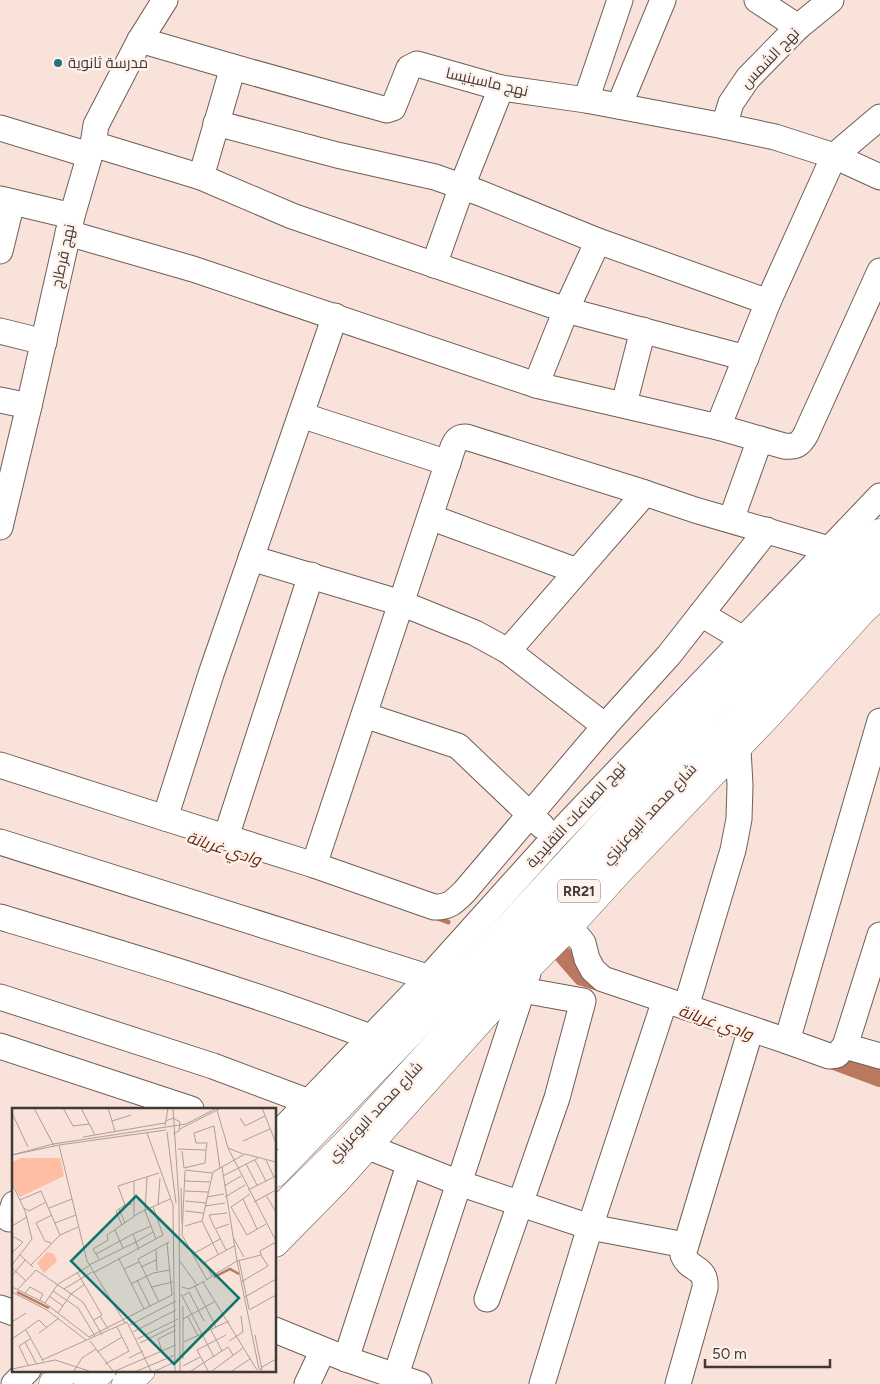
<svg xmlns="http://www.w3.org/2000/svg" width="880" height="1384" font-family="Figtree,Cairo,sans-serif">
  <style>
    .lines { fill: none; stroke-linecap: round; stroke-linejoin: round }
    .stream { stroke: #ba795e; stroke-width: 5 }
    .canal { stroke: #ba795e; stroke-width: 18 }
    .minor-casing { stroke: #705e57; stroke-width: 27 }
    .major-casing { stroke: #705e57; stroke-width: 29 }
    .highway-casing { stroke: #705e57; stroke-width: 29 }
    .minor { stroke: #fff; stroke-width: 25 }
    .major { stroke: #fff; stroke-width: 28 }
    .highway { stroke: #fff; stroke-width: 28 }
    .poi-dot { fill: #2b7080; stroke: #fff2ec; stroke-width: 2 }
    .labels { text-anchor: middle; stroke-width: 5; stroke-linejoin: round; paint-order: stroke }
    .shield { fill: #fff2ec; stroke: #7a706c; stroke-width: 1 }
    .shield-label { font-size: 14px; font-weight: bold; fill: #413935 }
    .street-label { font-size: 15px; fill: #413935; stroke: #fff2ec }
    .poi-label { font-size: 15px; fill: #413935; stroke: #fff2ec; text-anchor: start }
    .water-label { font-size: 16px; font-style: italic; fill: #642709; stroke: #fff2ec }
    .inset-river { fill: none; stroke: #ba795e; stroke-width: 2.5 }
    .inset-road { fill: none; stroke: #af9e98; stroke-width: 1 }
    .view { fill: #0f766e; fill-opacity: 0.15; stroke: #0f766e; stroke-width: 2.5 }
    .inset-edge { fill: none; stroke: #413935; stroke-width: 2.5 }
  </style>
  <rect width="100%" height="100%" fill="#f8e2da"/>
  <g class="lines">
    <!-- stream -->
    <path class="stream" d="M 435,917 L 448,922"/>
    <!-- canal -->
    <g class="canal">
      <path d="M 562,954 L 582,977 L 605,984"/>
      <path d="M 821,1056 L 880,1078"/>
    </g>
    <!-- minor casing -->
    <g class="minor-casing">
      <g id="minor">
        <path d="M 757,0 L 798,27"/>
        <path d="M 140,40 L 233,67"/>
        <path d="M 586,100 L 620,0"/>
        <path d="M 619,106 L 663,0"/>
        <path d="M 216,123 L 337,155 L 435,177 L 480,193 L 598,241"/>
        <path d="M 724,126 L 731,103 L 748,78 L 798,27 L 831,0"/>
        <path d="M 0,128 L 89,155"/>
        <path d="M 93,144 L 201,177 L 292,216 L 566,310 L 598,241 L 768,302"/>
        <path d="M 201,177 L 233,67 L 387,110 L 393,108 L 409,68 L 417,64 L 501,88 L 586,100 L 724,126 L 775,137 L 834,156 L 880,177"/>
        <path d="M 0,199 L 72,216"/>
        <path d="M 68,233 L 193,269 L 536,385 L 718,427 L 784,446 C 796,447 800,445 806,434 L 880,271"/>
        <path d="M 0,251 L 12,202"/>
        <path d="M 434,265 L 462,186 L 501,88"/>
        <path d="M 335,316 L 211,674 L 165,818 L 314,865 L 434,907 C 449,908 455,901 465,891 L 605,726 L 669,655 L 767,530"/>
        <path d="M 0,331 L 44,342"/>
        <path d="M 536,385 L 566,310 L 746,358"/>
        <path d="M 0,400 L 29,406"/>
        <path d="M 624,404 L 643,330"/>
        <path d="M 301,415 L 448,463"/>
        <path d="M 718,427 L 768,302 L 834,156 L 880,117"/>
        <path d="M 430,517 L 577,571"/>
        <path d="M 731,520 L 760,439"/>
        <path d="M 0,527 L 29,406 L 72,216 L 93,144 L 96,125 L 140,40 L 165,0"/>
        <path d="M 251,558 L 401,603 L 475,633 L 508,651 L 605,726"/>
        <path d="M 701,614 L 743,639"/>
        <path d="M 508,651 L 645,493"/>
        <path d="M 364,715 L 458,746 L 542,826"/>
        <path d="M 0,765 L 165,818"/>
        <path d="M 226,837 L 311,575"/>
        <path d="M 0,842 L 443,982"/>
        <path d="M 314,865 L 453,447 C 456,440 458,437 466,437 L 645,493 L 695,510 L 829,549"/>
        <path d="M 0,917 C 124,954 249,991 370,1037"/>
        <path d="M 569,926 L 583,943 L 587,959 L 593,970 L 603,979 L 787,1041"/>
        <path d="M 880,935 L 845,1046 L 880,1056"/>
        <path d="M 0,997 L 213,1066 L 309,1102 L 321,1109"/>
        <path d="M 686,1007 L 733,850 L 739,819 L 740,785 L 737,731"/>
        <path d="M 0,1046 L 191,1109"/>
        <path d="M 845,1046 L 837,1055 L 829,1056 L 787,1041 L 880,721"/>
        <path d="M 275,1137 L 429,977 L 554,838 L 880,496"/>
        <path d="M 366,1146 L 459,1183 L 590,1227 L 685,1245"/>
        <path d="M 9,1219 L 14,1204"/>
        <path d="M 487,1299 L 557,1098 L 583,1001 L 522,990"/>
        <path d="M 0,1308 L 14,1313"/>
        <path d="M 275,1330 L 346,1359 L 419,1384"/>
        <path d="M 346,1359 L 409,1165"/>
        <path d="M 14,1384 L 28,1370"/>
        <path d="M 307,1384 L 323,1350"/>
        <path d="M 393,1384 L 528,973 L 525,966"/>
        <path d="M 542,1384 L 590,1227 L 665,1000"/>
        <path d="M 678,1384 L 705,1288 C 707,1266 689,1271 683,1255 L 751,1029"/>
      </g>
    </g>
    <!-- major casing -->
    <g class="major-casing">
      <g id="major">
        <path d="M 275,1243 L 335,1182 L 527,968 L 569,926 L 620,870 L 769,714 L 861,612 L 880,594"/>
        <path d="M 126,1384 L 141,1370"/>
      </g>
    </g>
    <!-- highway casing -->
    <g class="highway-casing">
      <g id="highway">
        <path d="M 275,1173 L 455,986 L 760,654 L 880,533"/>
        <path d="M 275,1214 L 350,1140 L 517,957 L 558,914 L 629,834 L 736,721 L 781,669 L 841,605 L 880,566"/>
        <path d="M 53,1384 L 67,1370"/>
        <path d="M 88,1384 L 102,1370"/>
      </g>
    </g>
    <!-- minor -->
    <use href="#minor" class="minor"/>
    <!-- major -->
    <use href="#major" class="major"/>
    <!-- highway -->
    <use href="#highway" class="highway"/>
  </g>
  <!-- markers -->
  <circle class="poi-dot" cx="58" cy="63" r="5"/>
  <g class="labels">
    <!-- shield labels -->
    <rect class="shield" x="558" y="879.5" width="42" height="23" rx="4"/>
    <g class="shield-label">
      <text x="579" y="896">RR21</text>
    </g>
    <!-- street labels -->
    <g class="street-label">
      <text transform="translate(770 58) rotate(-46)" y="5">نهج الشمس</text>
      <text transform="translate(487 82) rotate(13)" y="5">نهج ماسينيسا</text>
      <text transform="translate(63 256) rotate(-78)" y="5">نهج قرطاج</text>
      <text transform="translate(649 814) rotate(-47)" y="5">شارع محمد البوعزيزي</text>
      <text transform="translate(576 815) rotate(-47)" y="5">نهج الصناعات التقليدية</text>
      <text transform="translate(375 1112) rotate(-47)" y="5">شارع محمد البوعزيزي</text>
    </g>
    <!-- poi labels -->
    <g class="poi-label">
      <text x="68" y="68">مدرسة ثانوية</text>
    </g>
    <!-- water labels -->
    <g class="water-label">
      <text transform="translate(224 848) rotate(18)" y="6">وادي غريانة</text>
      <text transform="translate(716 1022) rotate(19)" y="6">وادي غريانة</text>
    </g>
  </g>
  <!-- overview -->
  <g transform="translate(12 1108)">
    <rect width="264" height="264" fill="#f8e2da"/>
    <path d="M 9,50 L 48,50 L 52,68 L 8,89 L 0,73 L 0,54 ZM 35,144 L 42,146 L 45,153 L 32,165 L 25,155 Z" fill="#fdbea4"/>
    <path class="inset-river" d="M 202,169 L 218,161 L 227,166M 5,184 L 37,200"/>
    <path class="inset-road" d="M 22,0 L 42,38M 51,0 L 61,18 L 77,16M 69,0 L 83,27M 96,0 L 103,23M 161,0 L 167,94 L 168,263M 250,0 L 264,35M 205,2 L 216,40 L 264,133M 0,5 L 16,39M 228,10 L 233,18 L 253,8M 100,13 L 119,7M 154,13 L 161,10 L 168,14 L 167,23 L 161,26M 153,18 L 156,0M 168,21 L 209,0M 155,24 L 164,95M 135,25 L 161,97 L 163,263M 71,29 L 153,15M 231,33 L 258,21M 47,37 L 75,153 L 113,215M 216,40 L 231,46M 166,41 L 194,42 L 195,35 L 184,35 L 182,25 L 202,18 L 208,60M 170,43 L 172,60 L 193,55 L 194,42M 0,47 L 47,37 L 154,22M 0,47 L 41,36 L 174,16 L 205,0M 243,52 L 254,73M 254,52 L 262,69M 234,56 L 245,77M 210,59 L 225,153 L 200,168 L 193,154 L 222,138M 173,62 L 200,65M 173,63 L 170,127 L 195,172 L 200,168M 211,68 L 246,50M 135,69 L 133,103 L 144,131M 173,73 L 198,74M 122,74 L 122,108M 0,75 L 13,103 L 20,131 L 0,157M 212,78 L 229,68M 169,80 L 170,116M 236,82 L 264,68M 173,83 L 196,84M 238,86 L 219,99 L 235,127 L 254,116M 254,87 L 264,104M 195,89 L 212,86M 213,89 L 233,77M 231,91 L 245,121M 8,92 L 29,83 L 48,127M 173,93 L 194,95M 242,94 L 264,82M 120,96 L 113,97 L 106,78 L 147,65M 146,97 L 148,70M 193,98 L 213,95M 12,100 L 17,103 L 34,94M 37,100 L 60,91M 107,101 L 113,115M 173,103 L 191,105M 197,107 L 203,121 L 217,116M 197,107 L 215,105M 190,113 L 206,146M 43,115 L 64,107M 110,117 L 104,103 L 113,97M 0,118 L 15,109M 173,118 L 190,113 L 201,64 L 233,46 L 264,54M 103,122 L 111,140M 204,122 L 214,142M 0,128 L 11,134 L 0,145M 222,131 L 232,149M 39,135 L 33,133 L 24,115 L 40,107M 127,142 L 124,134 L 141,124M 144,142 L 145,163M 84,146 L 121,126M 181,146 L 208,131M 8,147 L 21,159M 249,147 L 248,143 L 264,134M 87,151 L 81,141 L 96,132 L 95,127 L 127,105 L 158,91M 107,151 L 132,201 L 160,187 L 155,135M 167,152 L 185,177M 227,152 L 237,201M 19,157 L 48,127 L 66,119M 77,157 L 124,134 L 121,126 L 139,118M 129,159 L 144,152M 0,160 L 14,173M 112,161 L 127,154M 65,164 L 90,207 L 82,212M 81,165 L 151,127 L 141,99M 0,168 L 13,152M 125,172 L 138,198M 191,174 L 245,262M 229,174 L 256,158 L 249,147 L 225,153 L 247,261 L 250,262M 119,176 L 141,165 L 158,162M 183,178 L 204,219M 0,179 L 33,195 L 46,176 L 77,158M 139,179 L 161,174M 170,179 L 177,181 L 193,173M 6,181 L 24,162 L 71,194 L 90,227M 52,181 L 80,164M 41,183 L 66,200 L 83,228M 0,184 L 35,202 L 74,232M 13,185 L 18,179 L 31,186 L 28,192M 169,186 L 202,249M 37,188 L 51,198M 171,188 L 177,184 L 192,213M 233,189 L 264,171M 147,194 L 126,151 L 157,134M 33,195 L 77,229 L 132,201M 171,198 L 171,251M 237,202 L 264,187M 46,205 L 59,186 L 73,176M 88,208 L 96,221M 176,209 L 186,228M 171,211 L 202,194M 0,214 L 14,205M 118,217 L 164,193M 14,222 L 31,253M 199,222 L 210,243M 121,224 L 164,202M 27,225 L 47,210M 243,227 L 250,262M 0,231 L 27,212 L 35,220M 125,231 L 166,211M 78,233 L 101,263M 217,233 L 231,224 L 229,208M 13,234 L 24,255M 172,234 L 217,213M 128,235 L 164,217M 150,243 L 146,231 L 164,222M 85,244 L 110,229M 117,250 L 131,243M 30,252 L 115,214 L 139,263M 93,256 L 117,243 L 105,219M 16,257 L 7,238 L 18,231M 171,258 L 188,249M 250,259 L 264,251M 0,261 L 43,252 L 77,263M 62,263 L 70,250 L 84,241M 103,263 L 164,237M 125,263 L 163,247M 143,263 L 163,254M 179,263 L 216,239 L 221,247M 196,263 L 185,242 L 214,227M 200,263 L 231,240M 220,263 L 238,251"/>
    <path class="view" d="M 124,88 L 227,190 L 162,256 L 59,153 Z"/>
    <rect width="264" height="264" class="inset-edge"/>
  </g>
  <!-- scale -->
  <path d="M705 1359v8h125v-8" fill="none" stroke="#413935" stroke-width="2.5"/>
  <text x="712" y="1359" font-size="15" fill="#413935" stroke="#fff2ec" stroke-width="4" paint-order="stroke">50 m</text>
</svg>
